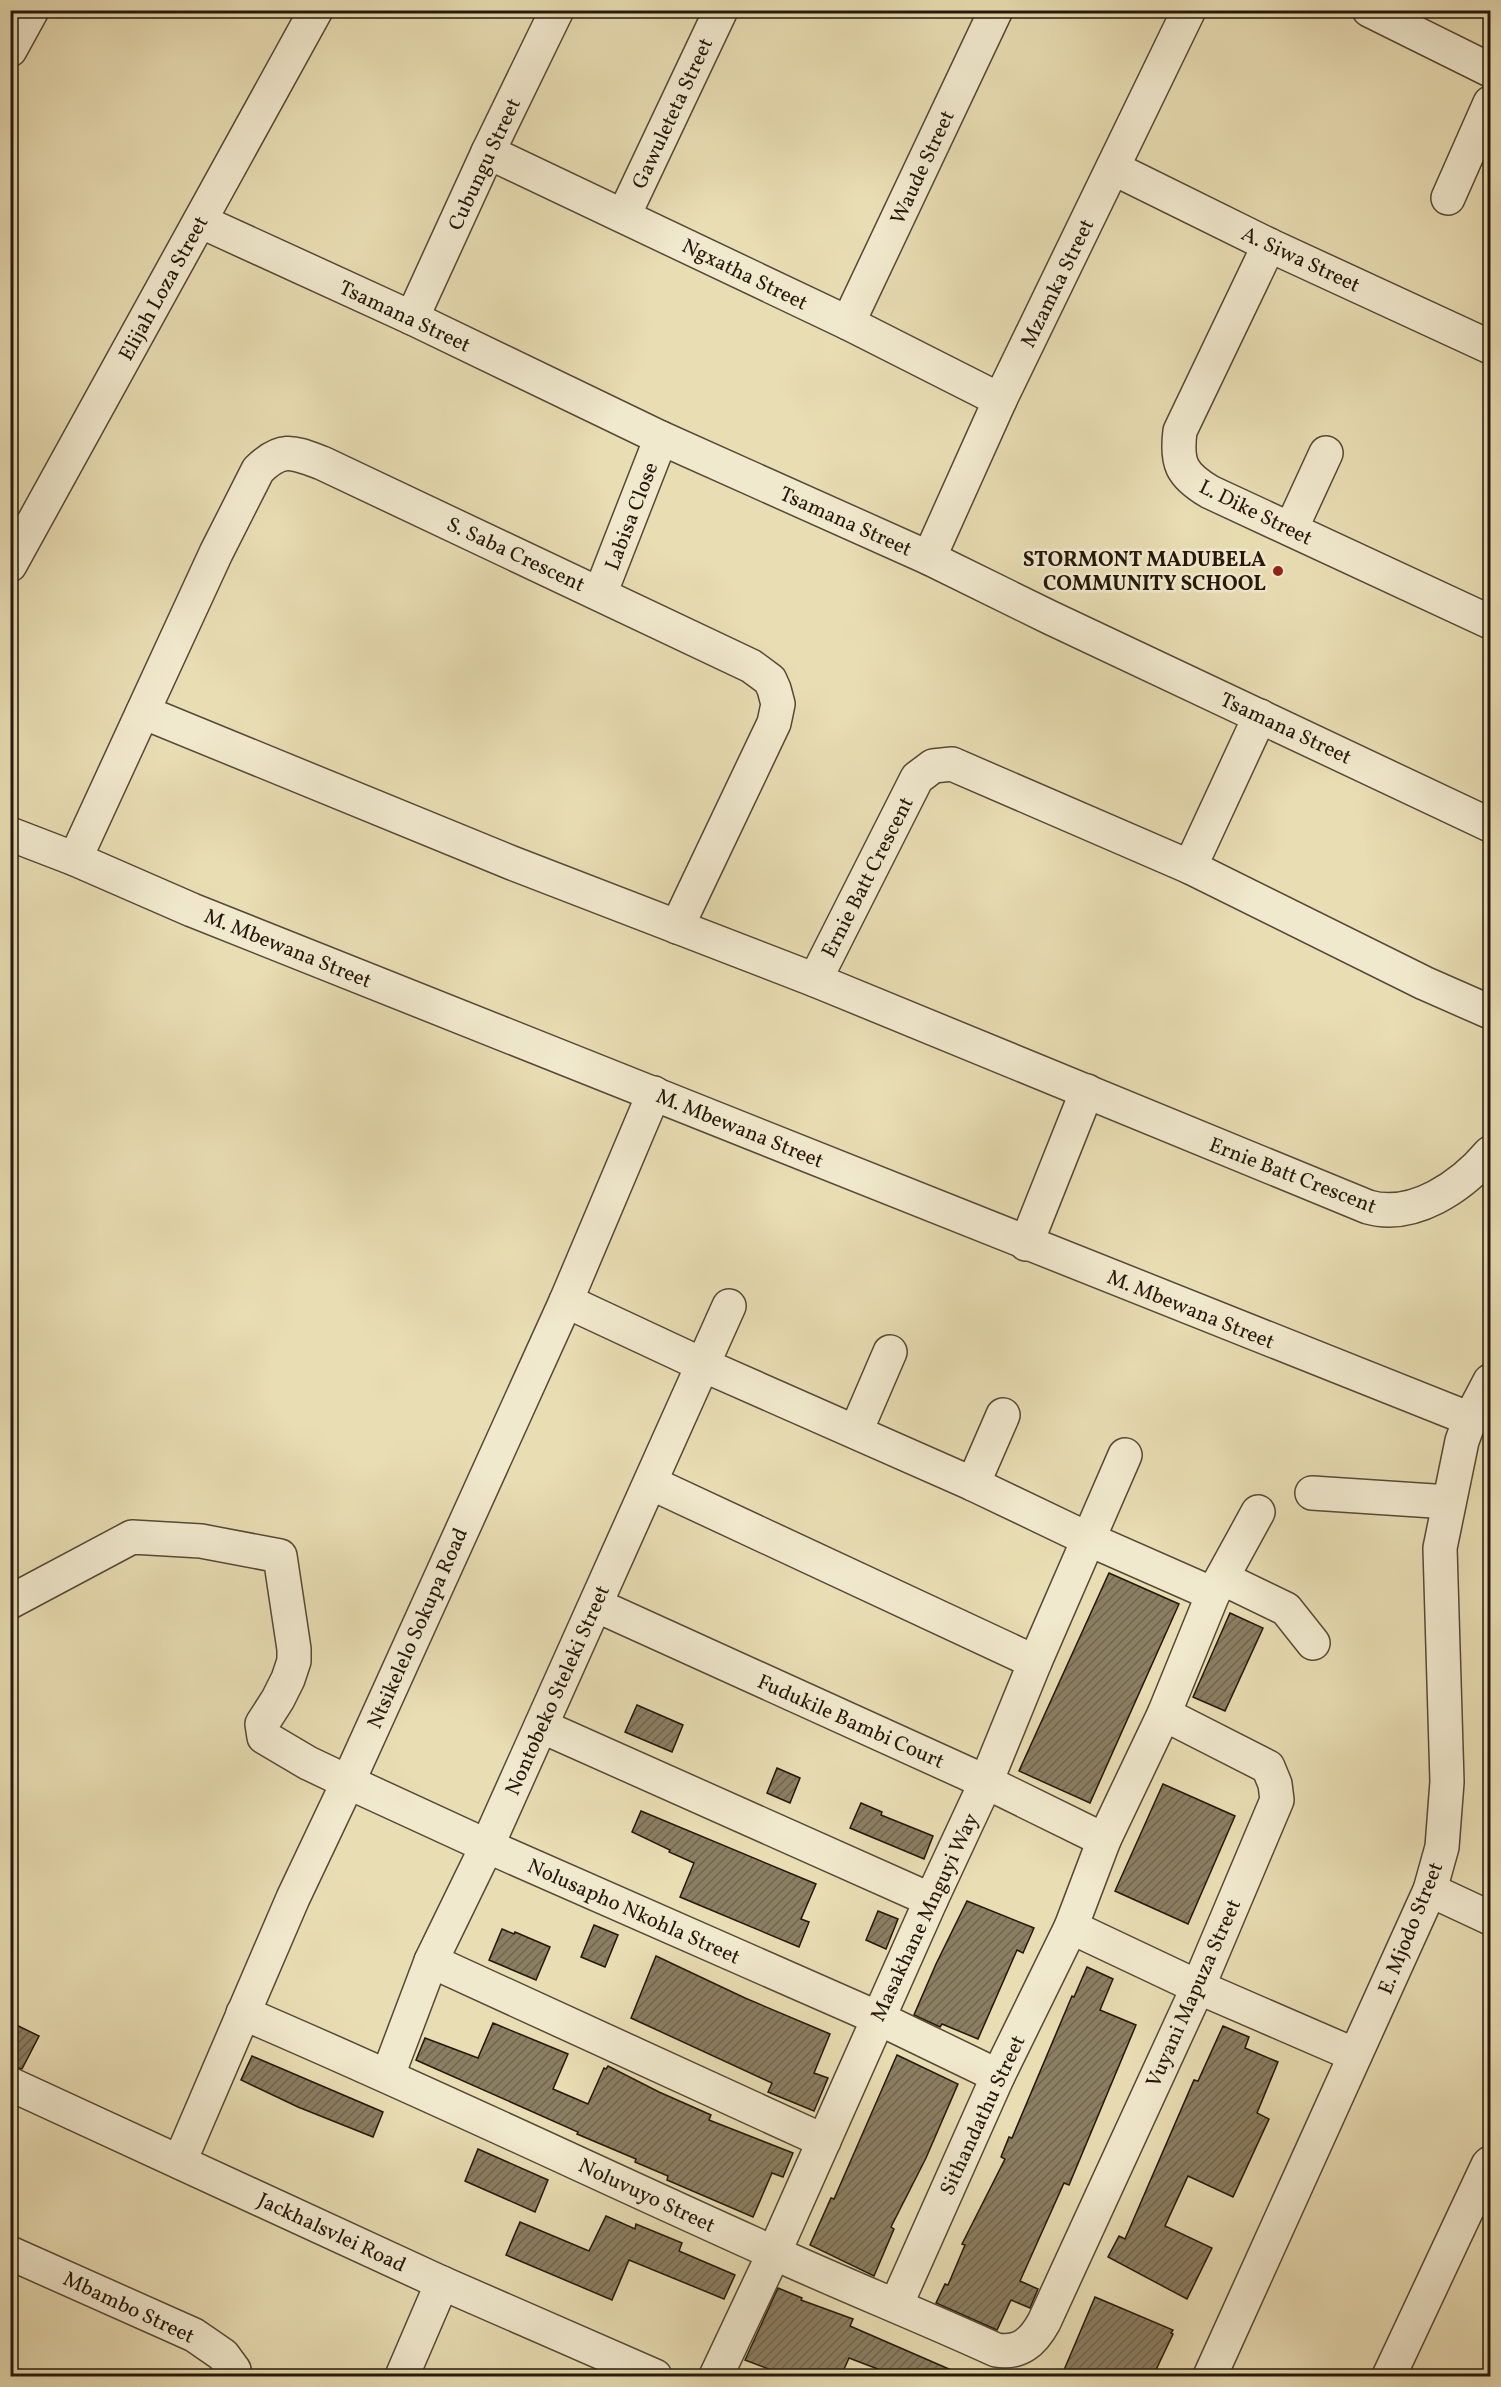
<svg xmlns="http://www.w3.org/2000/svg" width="1501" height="2387" font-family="Vollkorn,serif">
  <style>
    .building { fill: url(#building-hatch); stroke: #25180b; stroke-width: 1.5 }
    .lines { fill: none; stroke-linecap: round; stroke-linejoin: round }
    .minor-casing { stroke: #564935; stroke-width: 36 }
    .minor { stroke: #f1e9ce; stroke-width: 33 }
    .poi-dot { fill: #8f2418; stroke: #f1e9ce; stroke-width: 2 }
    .labels { text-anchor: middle; stroke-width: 5; stroke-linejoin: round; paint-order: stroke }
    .street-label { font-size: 21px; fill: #25180b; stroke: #f1e9ce }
    .poi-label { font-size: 21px; font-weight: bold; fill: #25180b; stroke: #f1e9ce; text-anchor: end }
  </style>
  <defs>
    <pattern id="building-hatch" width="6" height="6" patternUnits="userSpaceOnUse" patternTransform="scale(1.5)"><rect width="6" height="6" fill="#8b7e62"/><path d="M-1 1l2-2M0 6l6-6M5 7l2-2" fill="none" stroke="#71664f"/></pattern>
  </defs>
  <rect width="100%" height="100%" fill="#e9ddb3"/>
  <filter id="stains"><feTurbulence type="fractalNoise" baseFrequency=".00333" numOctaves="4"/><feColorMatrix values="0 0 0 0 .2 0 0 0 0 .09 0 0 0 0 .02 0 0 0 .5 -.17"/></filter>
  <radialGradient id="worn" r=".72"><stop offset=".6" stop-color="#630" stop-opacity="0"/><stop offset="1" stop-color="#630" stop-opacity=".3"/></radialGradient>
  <!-- building -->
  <g class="building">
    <path d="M 1109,1573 L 1179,1604 L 1090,1803 L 1019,1771 Z"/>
    <path d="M 1230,1613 L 1263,1628 L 1225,1711 L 1193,1697 Z"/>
    <path d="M 637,1705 L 683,1725 L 672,1752 L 625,1732 Z"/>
    <path d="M 777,1768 L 800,1778 L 790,1803 L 767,1793 Z"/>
    <path d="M 1163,1784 L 1235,1816 L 1188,1924 L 1115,1891 Z"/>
    <path d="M 861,1803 L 882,1812 L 881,1815 L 933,1836 L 924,1859 L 850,1828 Z"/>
    <path d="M 641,1811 L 816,1884 L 801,1919 L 809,1922 L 799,1947 L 680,1897 L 694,1863 L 669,1852 L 670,1850 L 632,1832 Z"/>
    <path d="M 967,1901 L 1034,1928 L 1023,1953 L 1017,1950 L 978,2039 L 942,2024 L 940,2027 L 914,2015 L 936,1964 Z"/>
    <path d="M 878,1911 L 898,1919 L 886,1949 L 866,1940 Z"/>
    <path d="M 594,1925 L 618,1935 L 605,1967 L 581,1957 Z"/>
    <path d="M 502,1929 L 514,1934 L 515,1932 L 550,1947 L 536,1980 L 489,1960 Z"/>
    <path d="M 656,1956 L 745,1998 L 830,2034 L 814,2073 L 828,2078 L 814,2111 L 768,2092 L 772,2083 L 631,2018 Z"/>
    <path d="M 1087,1967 L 1113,1979 L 1100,2010 L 1136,2025 L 1069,2185 L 1064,2183 L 1020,2281 L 1038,2289 L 1030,2308 L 1011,2300 L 997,2330 L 936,2303 L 945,2284 L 948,2285 L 965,2245 L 962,2244 L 1005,2159 L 1001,2157 L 1009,2137 L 1012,2138 L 1072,1996 L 1074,1997 Z"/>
    <path d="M 10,2022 L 39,2036 L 22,2069 L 10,2066 Z"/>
    <path d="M 493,2023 L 568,2054 L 553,2089 L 588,2104 L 604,2068 L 606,2069 L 608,2066 L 659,2092 L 711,2115 L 709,2120 L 793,2153 L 783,2177 L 772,2173 L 753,2217 L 667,2180 L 668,2176 L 635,2162 L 636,2159 L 577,2134 L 578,2132 L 416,2060 L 425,2038 L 478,2058 Z"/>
    <path d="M 1223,2026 L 1249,2037 L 1245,2048 L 1278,2062 L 1257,2113 L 1269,2119 L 1233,2197 L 1188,2176 L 1165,2226 L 1212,2248 L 1187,2299 L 1108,2257 L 1119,2236 L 1125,2239 L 1194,2080 L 1198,2081 Z"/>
    <path d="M 897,2055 L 958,2084 L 926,2158 L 891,2227 L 894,2229 L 874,2276 L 810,2245 L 831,2198 L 834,2199 Z"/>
    <path d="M 252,2056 L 383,2112 L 373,2137 L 298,2107 L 241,2080 Z"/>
    <path d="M 478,2149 L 548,2180 L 535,2212 L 465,2181 Z"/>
    <path d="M 606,2216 L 635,2229 L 636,2224 L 682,2243 L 679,2251 L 735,2275 L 724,2299 L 629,2260 L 612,2300 L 506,2255 L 520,2222 L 589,2251 Z"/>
    <path d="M 778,2288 L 802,2298 L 801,2300 L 853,2319 L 850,2326 L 965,2376 L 896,2376 L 849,2358 L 841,2376 L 768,2376 L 771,2370 L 745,2360 Z"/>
    <path d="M 1095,2297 L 1173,2330 L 1171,2333 L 1173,2334 L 1153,2376 L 1079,2376 L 1064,2370 Z"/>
  </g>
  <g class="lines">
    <!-- minor casing -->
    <g class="minor-casing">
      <g id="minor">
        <path d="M 1369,10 L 1490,70"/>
        <path d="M 10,50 L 32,10"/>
        <path d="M 488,152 L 848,323 L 1000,400"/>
        <path d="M 1113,168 L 1269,245 L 1490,347"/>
        <path d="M 1448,198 L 1490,103"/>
        <path d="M 624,215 L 721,10"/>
        <path d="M 200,221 L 412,318 L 661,438 L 929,558 L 1049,617 L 1490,825"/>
        <path d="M 1269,245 L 1180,431 C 1176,463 1181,475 1210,492 L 1490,622"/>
        <path d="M 412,318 L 488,152 L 557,10"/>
        <path d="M 848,323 L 996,10"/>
        <path d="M 1291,529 L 1326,453"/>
        <path d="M 929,558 L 1000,400 L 1189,10"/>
        <path d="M 10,565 L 316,10"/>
        <path d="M 600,594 L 661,438"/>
        <path d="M 143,712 L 512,863 L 815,980 L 1368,1207 C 1414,1220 1462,1186 1490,1153"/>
        <path d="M 10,834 L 75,859 L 192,910 L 1470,1419"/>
        <path d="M 75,859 L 216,553 L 258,470 C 282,446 293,452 322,463 L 751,666 L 770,680 L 774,689 L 778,704 L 774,723 L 677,927"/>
        <path d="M 1190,867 L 1260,716"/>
        <path d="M 815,980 L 917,778 L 933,766 L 952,764 L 1190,867 L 1424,983 L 1490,1012"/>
        <path d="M 1026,1244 L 1087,1091"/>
        <path d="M 566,1301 L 701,1364 L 973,1484 L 1088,1539 L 1213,1594"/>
        <path d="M 856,1431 L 890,1352"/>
        <path d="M 651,1483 L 1035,1662"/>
        <path d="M 973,1484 L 1003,1415"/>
        <path d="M 1312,1493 L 1449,1502"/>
        <path d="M 1222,1578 L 1286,1609 L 1313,1643"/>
        <path d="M 10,1602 L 132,1537 L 201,1541 L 280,1556 L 294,1649 L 294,1661 L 288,1679 L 278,1699 L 262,1724 L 264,1737 L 308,1763 L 348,1782 L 487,1846 L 878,2018 L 998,2076"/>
        <path d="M 596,1605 L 986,1782 L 1104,1840"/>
        <path d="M 541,1726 L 931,1900"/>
        <path d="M 1430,1890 L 1490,1918"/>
        <path d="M 1071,1927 L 1198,1987 L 1355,2055"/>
        <path d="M 431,1961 L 824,2141"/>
        <path d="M 243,2013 C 421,2089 596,2173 772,2252 C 846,2286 922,2316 996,2350 C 1020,2354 1033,2342 1044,2322 L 1198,1987 L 1277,1800 L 1275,1784 L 1268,1767 L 1164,1714"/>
        <path d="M 388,2075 L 431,1961 L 487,1846 L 729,1306"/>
        <path d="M 10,2084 L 442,2283 L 655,2376"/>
        <path d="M 180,2161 L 293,1898 L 348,1782 L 566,1301 L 654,1093"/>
        <path d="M 10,2253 L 194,2335 L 223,2355 L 234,2370 L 234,2376"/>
        <path d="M 896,2305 L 998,2076 L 1071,1927 L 1104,1840 L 1164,1714 L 1213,1594 L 1258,1512"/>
        <path d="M 402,2376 L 442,2283"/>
        <path d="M 716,2376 L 774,2253 L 931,1900 L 986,1782 L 1035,1662 L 1125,1455"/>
        <path d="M 1210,2376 L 1430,1890 L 1442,1847 L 1447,1782 L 1440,1548 L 1462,1441 L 1470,1419 L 1490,1381"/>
        <path d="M 1389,2376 L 1488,2165 L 1490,2163"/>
      </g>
    </g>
    <!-- minor -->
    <use href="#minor" class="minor"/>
  </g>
  <!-- markers -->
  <circle class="poi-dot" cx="1278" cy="571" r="6"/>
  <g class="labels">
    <!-- street labels -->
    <g class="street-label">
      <text transform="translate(672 113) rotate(-65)" y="7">Gawuleteta Street</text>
      <text transform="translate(484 164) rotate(-65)" y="7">Cubungu Street</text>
      <text transform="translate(922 167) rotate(-65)" y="7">Waude Street</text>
      <text transform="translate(1301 259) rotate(25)" y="7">A. Siwa Street</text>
      <text transform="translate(745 274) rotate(26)" y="7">Ngxatha Street</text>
      <text transform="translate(1057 283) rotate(-64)" y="7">Mzamka Street</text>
      <text transform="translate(163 288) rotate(-61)" y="7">Elijah Loza Street</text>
      <text transform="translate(405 316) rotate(25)" y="7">Tsamana Street</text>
      <text transform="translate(1256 512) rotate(26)" y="7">L. Dike Street</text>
      <text transform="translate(631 516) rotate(-69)" y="7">Labisa Close</text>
      <text transform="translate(846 521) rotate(24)" y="7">Tsamana Street</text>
      <text transform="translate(516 554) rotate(25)" y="7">S. Saba Crescent</text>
      <text transform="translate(1286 728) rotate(25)" y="7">Tsamana Street</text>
      <text transform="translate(867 877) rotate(-63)" y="7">Ernie Batt Crescent</text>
      <text transform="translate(288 948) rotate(22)" y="7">M. Mbewana Street</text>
      <text transform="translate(740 1128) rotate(22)" y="7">M. Mbewana Street</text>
      <text transform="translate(1293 1175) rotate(21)" y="7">Ernie Batt Crescent</text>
      <text transform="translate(1191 1309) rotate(22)" y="7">M. Mbewana Street</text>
      <text transform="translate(417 1628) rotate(-66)" y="7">Ntsikelelo Sokupa Road</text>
      <text transform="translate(557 1690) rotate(-66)" y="7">Nontobeko Steleki Street</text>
      <text transform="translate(851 1721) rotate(24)" y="7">Fudukile Bambi Court</text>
      <text transform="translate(634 1911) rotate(24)" y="7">Nolusapho Nkohla Street</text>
      <text transform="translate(924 1917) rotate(-65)" y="7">Masakhane Mnguyi Way</text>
      <text transform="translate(1410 1928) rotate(-68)" y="7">E. Mjodo Street</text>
      <text transform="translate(1193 1993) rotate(-66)" y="7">Vuyani Mapuza Street</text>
      <text transform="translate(982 2115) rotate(-65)" y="7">Sithandathu Street</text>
      <text transform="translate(647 2195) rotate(25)" y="7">Noluvuyo Street</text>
      <text transform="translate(332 2232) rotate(25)" y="7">Jackhalsvlei Road</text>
      <text transform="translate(129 2307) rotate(25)" y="7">Mbambo Street</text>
    </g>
    <!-- poi labels -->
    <g class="poi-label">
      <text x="1266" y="566">STORMONT MADUBELA<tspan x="1266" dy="24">COMMUNITY SCHOOL</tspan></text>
    </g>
  </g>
  <!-- margin -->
  <rect width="1501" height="2387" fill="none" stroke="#e9ddb3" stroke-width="36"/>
  <rect x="12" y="12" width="1477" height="2363" fill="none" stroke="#25180b" stroke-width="3"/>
  <rect x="18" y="18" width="1465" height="2351" fill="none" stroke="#25180b" stroke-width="1.5"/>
  <rect width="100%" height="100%" filter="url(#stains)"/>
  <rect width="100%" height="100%" fill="url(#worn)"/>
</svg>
